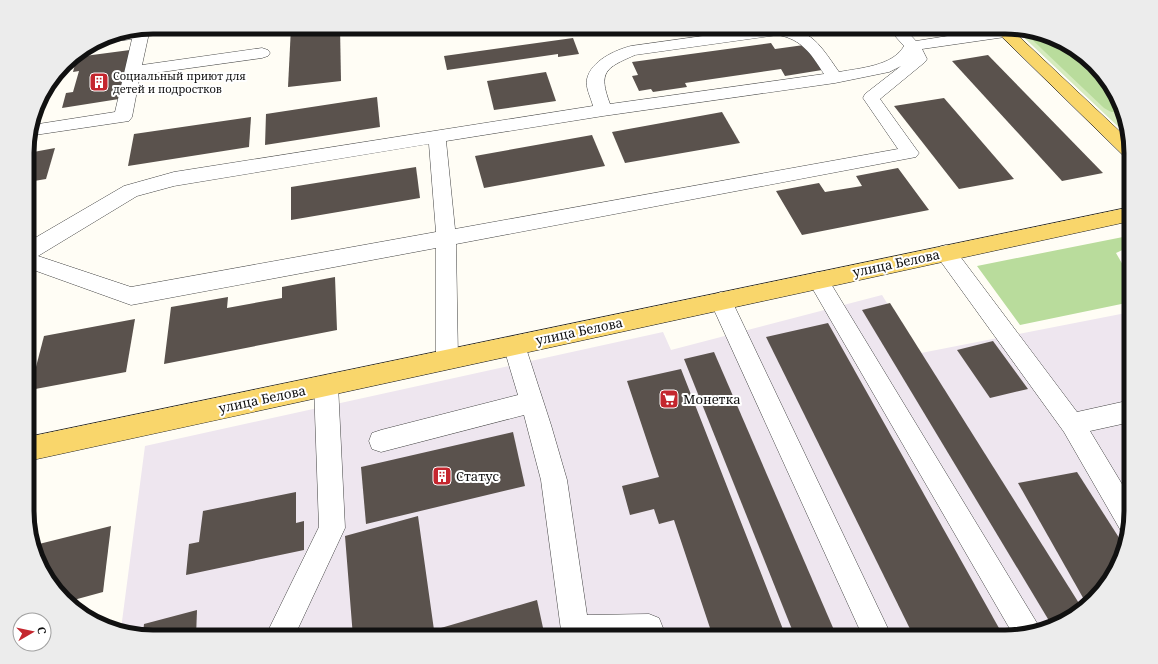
<svg xmlns="http://www.w3.org/2000/svg" width="1158" height="664" font-family="'Noto Serif',serif">
  <style>
    .industrial { fill: #eee6ef }
    .green { fill: #d5ebbd }
    .forest { fill: #b9dc9c }
    .building { fill: #5a524d }
    .lines { fill: none; stroke-linecap: round; stroke-linejoin: round }
    .minor-casing { stroke: #444; stroke-width: 1 }
    .major-casing { stroke: #222; stroke-width: 1 }
    .minor { fill: #fff; fill-rule: evenodd }
    .major { fill: #f9d66b; fill-rule: evenodd }
    .labels { text-anchor: middle; stroke-width: 4; stroke-linejoin: round; paint-order: stroke }
    .far-poi-label { font-size: 11px; fill: #111; stroke: #fff; text-anchor: start }
    .street-label { font-size: 13px; fill: #111; stroke: #fff }
    .poi-label { font-size: 13px; fill: #111; stroke: #fff; text-anchor: start }
    .rim { fill: none; stroke: #111; stroke-width: 5 }
  </style>
  <rect width="100%" height="100%" fill="#fffdf5"/>
  <!-- industrial -->
  <g class="industrial">
    <path d="M 882,295 L 1078,613 L 1075,616 L 1013,637 L 153,637 L 121,629 L 145,446 L 663,332 L 671,350 Z"/>
    <path d="M 1131,312 L 1131,519 L 1114,574 L 1080,610 L 921,353 Z"/>
  </g>
  <!-- green -->
  <g class="green">
    <path d="M 1016,30 L 1024,32 L 1111,112 L 1120,112 L 1127,135 Z"/>
    <path d="M 1054,40 L 1068,44 L 1110,83 L 1114,95 Z"/>
  </g>
  <!-- forest -->
  <g class="forest">
    <path d="M 1024,32 L 1054,40 L 1114,95 L 1120,112 L 1111,112 L 1104,108 Z"/>
    <path d="M 1123,237 L 1131,246 L 1116,253 L 1131,279 L 1131,302 L 1020,325 L 977,266 Z"/>
  </g>
  <!-- building -->
  <g class="building">
    <path d="M 291,27 L 340,27 L 341,81 L 288,87 Z"/>
    <path d="M 573,38 L 579,54 L 558,57 L 558,54 L 447,70 L 444,56 Z"/>
    <path d="M 771,43 L 775,49 L 804,45 L 822,70 L 785,76 L 781,69 L 685,83 L 687,87 L 653,92 L 651,89 L 639,91 L 632,76 L 638,75 L 632,62 Z"/>
    <path d="M 130,50 L 119,99 L 62,108 L 66,93 L 73,92 L 79,71 L 73,72 L 77,57 Z"/>
    <path d="M 988,55 L 1103,173 L 1062,181 L 952,61 Z"/>
    <path d="M 546,72 L 556,101 L 494,110 L 487,81 Z"/>
    <path d="M 377,97 L 380,127 L 265,145 L 266,114 Z"/>
    <path d="M 944,98 L 1014,179 L 959,189 L 894,106 Z"/>
    <path d="M 722,112 L 740,143 L 625,163 L 612,132 Z"/>
    <path d="M 251,117 L 249,147 L 128,166 L 134,134 Z"/>
    <path d="M 592,135 L 605,166 L 484,188 L 475,156 Z"/>
    <path d="M 55,148 L 46,179 L 28,182 L 28,153 Z"/>
    <path d="M 416,167 L 420,198 L 291,220 L 291,187 Z"/>
    <path d="M 898,168 L 929,210 L 802,235 L 776,191 L 819,183 L 825,192 L 862,186 L 856,176 Z"/>
    <path d="M 335,277 L 337,330 L 164,364 L 171,307 L 228,297 L 227,308 L 282,298 L 282,287 Z"/>
    <path d="M 890,303 L 1082,608 L 1075,616 L 1051,624 L 862,310 Z"/>
    <path d="M 135,319 L 126,372 L 30,390 L 44,336 Z"/>
    <path d="M 828,323 L 1004,637 L 914,637 L 766,337 Z"/>
    <path d="M 993,341 L 1028,389 L 990,398 L 957,350 Z"/>
    <path d="M 714,352 L 837,637 L 795,637 L 684,359 Z"/>
    <path d="M 681,369 L 786,637 L 713,637 L 674,520 L 659,524 L 654,509 L 630,515 L 622,486 L 659,477 L 627,381 Z"/>
    <path d="M 513,432 L 525,486 L 366,524 L 361,467 Z"/>
    <path d="M 1077,472 L 1123,544 L 1114,574 L 1086,603 L 1018,483 Z"/>
    <path d="M 296,492 L 296,523 L 304,521 L 304,550 L 186,575 L 189,544 L 199,542 L 203,511 Z"/>
    <path d="M 418,516 L 434,630 L 537,600 L 545,637 L 353,637 L 345,536 Z"/>
    <path d="M 111,526 L 103,592 L 70,601 L 48,581 L 35,545 Z"/>
    <path d="M 197,610 L 196,637 L 153,637 L 143,634 L 144,624 Z"/>
  </g>
  <g class="lines">
    <!-- minor casing -->
    <g class="minor-casing">
      <g id="minor">
        <path d="M 767,27 C 810,27 816,39 839,72 C 860,68 893,66 904,46 L 887,27 L 903,27 L 916,41 L 1005,27 L 1010,29 L 1013,32 L 1010,35 L 1005,37 L 922,49 L 927,59 L 925,62 L 880,99 L 916,149 L 919,153 L 916,157 L 456,244 L 458,359 L 455,366 L 447,369 L 439,366 L 436,359 L 436,248 L 131,305 L 28,268 L 28,242 L 124,186 L 174,172 L 593,106 C 591,98 585,87 587,79 C 591,61 615,50 631,46 ZM 778,35 C 802,39 812,55 824,74 L 610,104 C 598,72 605,68 635,55 ZM 901,66 L 865,94 L 863,98 L 898,149 L 455,229 L 446,141 L 603,116 L 835,83 L 889,72 ZM 429,144 L 436,232 L 131,287 L 38,256 L 137,196 L 174,186 Z"/>
        <path d="M 143,29 L 146,30 L 149,33 L 142,65 L 262,48 L 268,50 L 270,53 L 268,56 L 262,58 L 140,75 L 132,117 L 129,121 L 28,136 L 32,125 L 115,112 L 132,39 L 103,43 L 98,41 L 105,37 Z"/>
        <path d="M 946,245 L 953,247 L 1077,412 L 1131,400 L 1131,422 L 1090,431 L 1131,499 L 1131,519 L 1126,534 L 1121,531 L 1064,432 L 939,259 L 936,253 L 939,247 Z"/>
        <path d="M 818,272 L 825,274 L 1040,628 L 1014,636 L 811,286 L 808,280 L 811,274 Z"/>
        <path d="M 721,292 L 729,295 L 732,301 L 892,637 L 863,637 L 710,301 L 713,295 Z"/>
        <path d="M 514,336 L 522,338 L 525,345 L 551,425 L 567,480 L 587,615 L 649,614 L 659,618 L 663,628 L 660,637 L 564,637 L 561,630 L 541,480 L 524,415 L 381,452 L 372,449 L 369,441 L 372,433 L 381,430 L 518,395 L 503,345 L 506,338 Z"/>
        <path d="M 326,375 L 334,378 L 338,385 L 345,528 L 294,637 L 265,637 L 319,527 L 314,385 L 318,378 Z"/>
      </g>
    </g>
    <!-- major casing -->
    <g class="major-casing">
      <g id="major">
        <path d="M 992,27 L 1010,28 L 1130,141 L 1131,159 L 1125,157 Z"/>
        <path d="M 1131,207 L 1131,221 L 28,461 L 28,437 Z"/>
      </g>
    </g>
    <!-- minor -->
    <use href="#minor" class="minor"/>
    <!-- major -->
    <use href="#major" class="major"/>
  </g>
  <!-- icons -->
  <defs>
    <g id="building-square" transform="scale(1)"><rect x="-9" y="-9" width="18" height="18" rx="4" fill="#c4262e" stroke="#fff"/><path d="M-4-6H4V6H1V3H-1V6H-4ZM-2.5-4.3h1.7v1.8h-1.7ZM.8-4.3h1.7v1.8H.8ZM-2.5-1h1.7V.8h-1.7ZM.8-1h1.7V.8H.8Z" fill="#fff"/></g>
    <g id="supermarket-square" transform="scale(1)"><rect x="-9" y="-9" width="18" height="18" rx="4" fill="#c4262e" stroke="#fff"/><path d="M-6-5.5h2.5l.6 2H6L4.5 2H-2.5L-4.4-4H-6ZM-1.5 3.2a1.3 1.3 0 1 0 .1 0ZM3 3.2a1.3 1.3 0 1 0 .1 0Z" fill="#fff"/></g>
  </defs>
  <g fill-rule="evenodd">
    <use href="#building-square" x="99" y="82"/>
    <use href="#supermarket-square" x="669" y="399"/>
    <use href="#building-square" x="442" y="476"/>
  </g>
  <g class="labels">
    <!-- far-poi labels -->
    <g class="far-poi-label">
      <text x="113" y="80">Социальный приют для<tspan x="113" dy="13">детей и подростков</tspan></text>
    </g>
    <!-- street labels -->
    <g class="street-label">
      <text transform="translate(896 263) rotate(-12)" y="5">улица Белова</text>
      <text transform="translate(579 331) rotate(-12)" y="5">улица Белова</text>
      <text transform="translate(262 399) rotate(-12)" y="5">улица Белова</text>
    </g>
    <!-- poi labels -->
    <g class="poi-label">
      <text x="683" y="404">Монетка</text>
      <text x="456" y="481">Статус</text>
    </g>
  </g>
  <!-- crop -->
  <path d="M0 0H1158V664H0ZM153 34H1005A119 119 0 0 1 1124 153V511A119 119 0 0 1 1005 630H153A119 119 0 0 1 34 511V153A119 119 0 0 1 153 34Z" fill="#ececec" fill-rule="evenodd"/>
  <path class="rim" d="M153 34H1005A119 119 0 0 1 1124 153V511A119 119 0 0 1 1005 630H153A119 119 0 0 1 34 511V153A119 119 0 0 1 153 34Z"/>
  <!-- north arrow -->
  <g transform="translate(32 632) rotate(81)"><circle r="19" fill="#ffffff" stroke="#a0a0a0"/>
  <path d="M0-3L7 15L0 10L-7 15Z" fill="#c4262e"/>
  <text y="-6" font-size="11" font-weight="bold" text-anchor="middle" fill="#111111">С</text>
  </g>
</svg>
